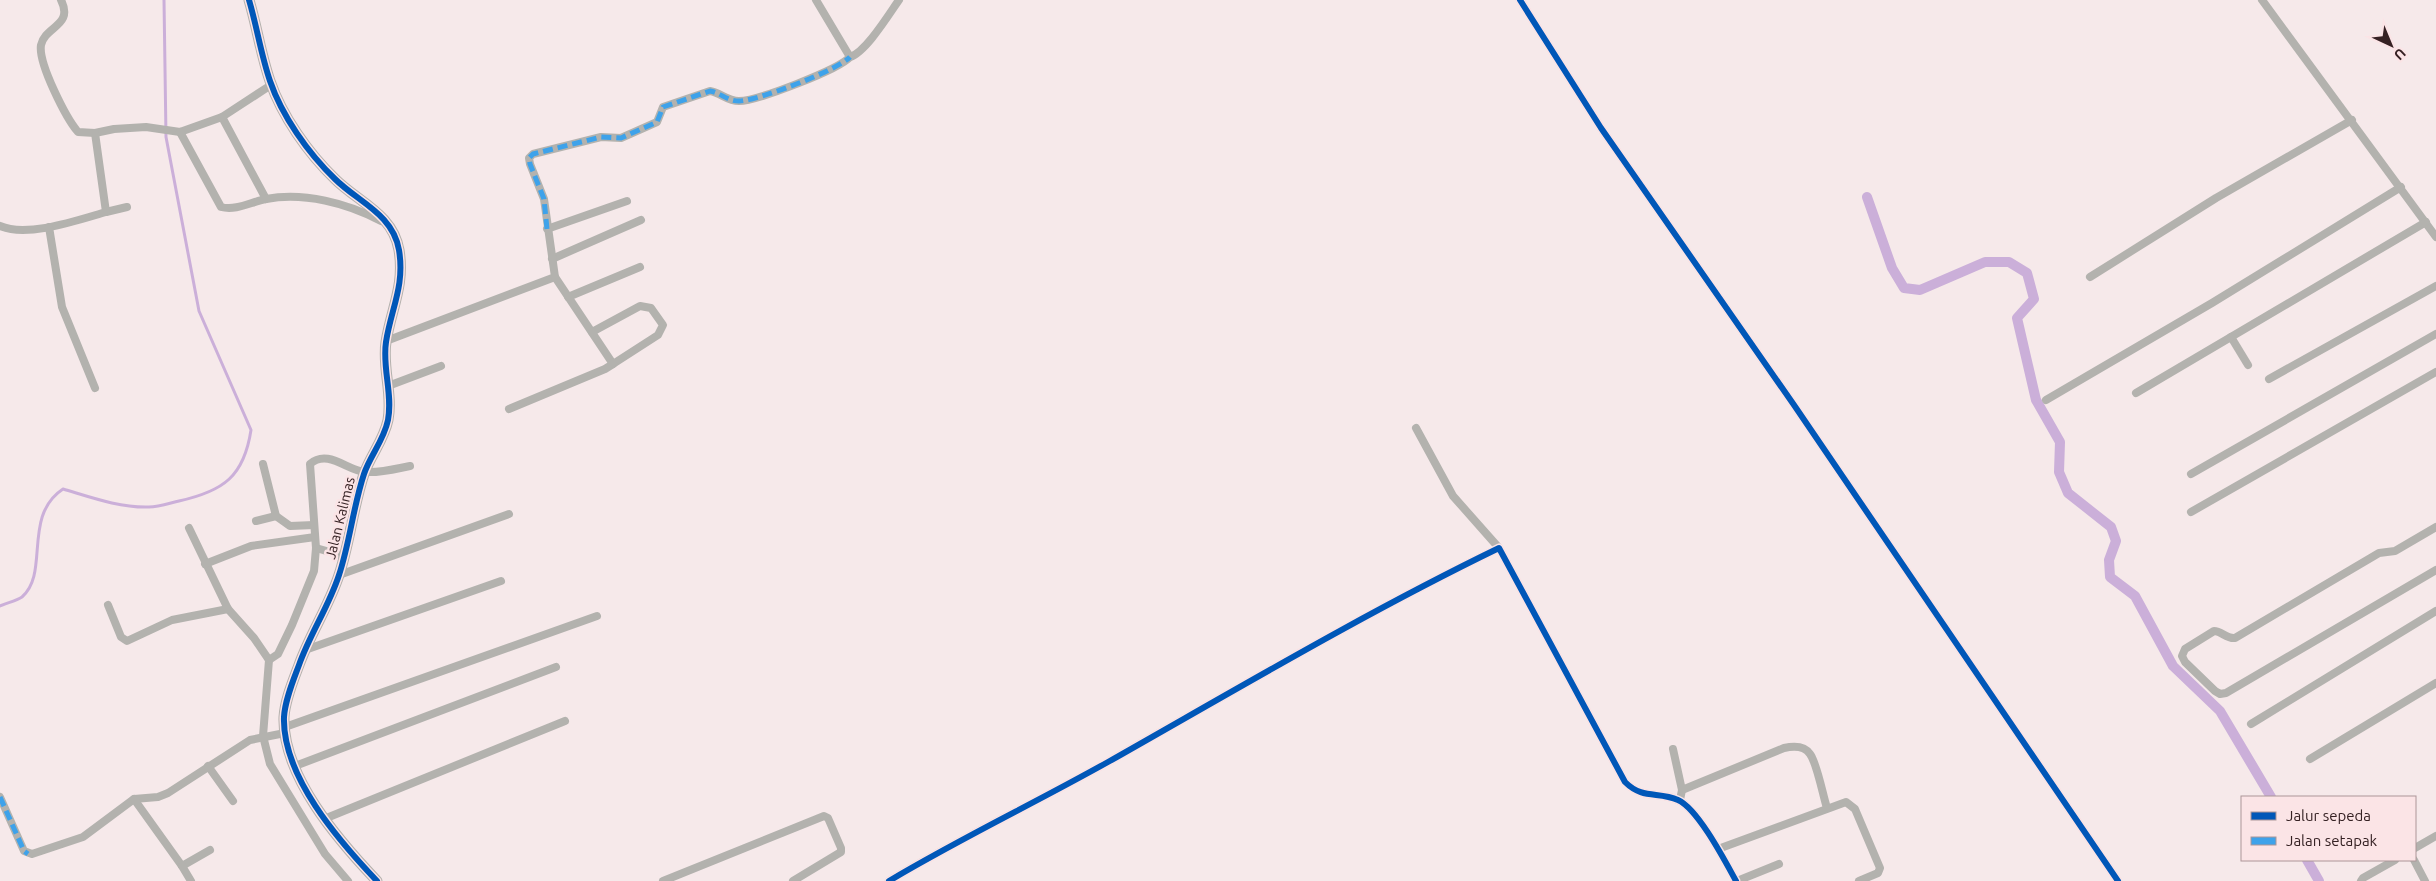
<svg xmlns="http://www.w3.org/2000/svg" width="2436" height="881" font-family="Ubuntu,sans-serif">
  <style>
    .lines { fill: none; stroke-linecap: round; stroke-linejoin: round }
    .stream { stroke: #cbafd9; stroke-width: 3 }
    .canal { stroke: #cbafd9; stroke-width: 10 }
    .street { stroke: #b3b2ae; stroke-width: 8 }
    .secondary { stroke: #b3b1ad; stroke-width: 11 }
    .quiet { stroke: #3ea2ea; stroke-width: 5; stroke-dasharray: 10 5; stroke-linecap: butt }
    .cycleway-casing { stroke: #fbe4e6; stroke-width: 9 }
    .cycleway { stroke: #0057b8; stroke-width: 6 }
    .labels { text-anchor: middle; stroke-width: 5; stroke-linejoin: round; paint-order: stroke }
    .street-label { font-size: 14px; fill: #352123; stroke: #fbe4e6 }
  </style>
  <rect width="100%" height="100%" fill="#f6e9ea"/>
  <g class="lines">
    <!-- stream -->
    <path class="stream" d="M 0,606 C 6,603 16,601 22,597 C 50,573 22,516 63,489 C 90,497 120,508 149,507 C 159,507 170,503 179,501 C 224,491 244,476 251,430 L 199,311 L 166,137 L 164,0"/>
    <!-- canal -->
    <g class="canal">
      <path d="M 1867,197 L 1892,268 L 1904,288 L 1920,290 L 1985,262 L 2009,262 L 2027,273 L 2034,299 L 2017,318 L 2036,400 L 2060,442 L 2059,472 L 2068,493 L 2111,527 L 2116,541 L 2109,560 L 2110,577 L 2135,596 L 2173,666 L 2220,711 L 2271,797"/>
      <path d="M 2307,860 L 2319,881"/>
    </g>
    <!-- street -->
    <g class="street">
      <path d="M 61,0 C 74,26 45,26 41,45 C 38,63 66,118 78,132 L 95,133 L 114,129 L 146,127 L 180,132 L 222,117 L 271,85"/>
      <path d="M 816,0 L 850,57 C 866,52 889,14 899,0"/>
      <path d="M 1520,0 L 1601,128 L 1794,405 L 2118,881"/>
      <path d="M 2262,0 L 2436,237"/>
      <path d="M 222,117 L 266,199"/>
      <path d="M 180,132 L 221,207 C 236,211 251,202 266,199 C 304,192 347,203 381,221"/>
      <path d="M 106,212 L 127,207"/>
      <path d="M 0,226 C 27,238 78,220 106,212 L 95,133"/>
      <path d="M 49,227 L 62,307 L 95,388"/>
      <path d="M 547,229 L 627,201"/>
      <path d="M 552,259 L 641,220"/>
      <path d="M 2090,277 L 2216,198 L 2352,120"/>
      <path d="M 568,297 L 640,267"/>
      <path d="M 592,332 L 640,306 L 651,308 L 663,325 L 658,335 L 613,364"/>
      <path d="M 2231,337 L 2248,365"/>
      <path d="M 386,341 L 555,277 L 544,199 L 530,164 L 529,158 L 533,154 L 601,137 L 621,138 L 657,122 L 663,107 L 710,91 C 721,93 727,101 739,101 C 757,101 838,70 850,57"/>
      <path d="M 2269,379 L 2436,286"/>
      <path d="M 388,386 L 441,366"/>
      <path d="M 2136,393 L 2426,222"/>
      <path d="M 2046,400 L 2212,303 L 2401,187"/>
      <path d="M 509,409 L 605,369 L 613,364 L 555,277"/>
      <path d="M 1416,428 L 1453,496 L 1499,548"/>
      <path d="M 263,464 L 276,516 L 290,526 L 314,525"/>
      <path d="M 2191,474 L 2436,334"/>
      <path d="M 2191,512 L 2436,372"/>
      <path d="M 256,521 L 276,516"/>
      <path d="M 2436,527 L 2395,551 L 2379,553 L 2235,638 C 2226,639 2222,631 2214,631 L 2185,649 L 2182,656 L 2185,662 L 2215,691 L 2220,694 L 2226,693 L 2436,570"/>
      <path d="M 189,528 L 228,609 L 254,638 L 269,660 L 263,736 L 270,764 L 325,854 L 348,881"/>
      <path d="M 316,548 L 344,556"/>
      <path d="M 205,564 L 251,546 L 315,537"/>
      <path d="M 339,575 L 509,514"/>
      <path d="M 108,605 L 121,637 L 127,641 L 172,620 L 228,609"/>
      <path d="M 305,650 L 501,581"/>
      <path d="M 269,660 L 278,654 L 292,625 L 314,571 L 316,548 L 310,464 C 328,448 349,472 366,472 C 381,473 395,469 410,466"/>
      <path d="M 2251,724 L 2436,611"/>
      <path d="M 285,727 L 597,616"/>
      <path d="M 1673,749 L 1682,790"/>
      <path d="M 2310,759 L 2436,683"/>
      <path d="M 208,766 L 233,801"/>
      <path d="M 295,766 L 556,667"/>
      <path d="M 0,797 L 24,851 L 32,854 L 83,837 L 134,799 L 158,797 L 168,793 L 250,740 L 285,733"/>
      <path d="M 134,799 L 182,866 L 210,850"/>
      <path d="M 1680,800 L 1682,790 L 1784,748 C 1793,746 1804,745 1810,754 C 1817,763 1823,796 1827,808"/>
      <path d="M 324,819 L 565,721"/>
      <path d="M 2415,848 L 2436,836"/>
      <path d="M 1718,849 L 1846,802 L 1855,809 L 1880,868 L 1878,873 L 1859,881"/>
      <path d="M 2414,860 L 2425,881"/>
      <path d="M 182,866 L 191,881"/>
      <path d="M 663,881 L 824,816 L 828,818 L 841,848 L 841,852 L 793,881"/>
      <path d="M 889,881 C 961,838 1035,803 1108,762 C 1237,689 1365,613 1499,548 L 1625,782 C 1643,800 1658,791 1678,800 C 1698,809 1725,861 1736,881"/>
      <path d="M 1737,881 L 1779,864"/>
      <path d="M 2361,881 L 2363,878 L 2395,860"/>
    </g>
    <!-- secondary -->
    <path class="secondary" d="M 249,0 C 257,27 261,55 270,81 C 282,116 308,153 335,179 C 358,202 393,214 399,250 C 405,286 391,309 386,342 C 382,368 393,394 388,420 C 384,440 370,456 364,474 C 353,507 350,542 339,575 C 329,606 310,634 299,665 C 293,681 285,700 284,717 C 282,776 339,841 377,881"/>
    <!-- quiet -->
    <g class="quiet">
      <path d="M 547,229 L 544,199 L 530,164 L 529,158 L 533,154 L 601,137 L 621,138 L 657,122 L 663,107 L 710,91 C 721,93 727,101 739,101 C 757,101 838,70 850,57"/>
      <path d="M 0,797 L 24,851 L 28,854"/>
    </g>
    <!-- cycleway casing -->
    <g class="cycleway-casing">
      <g id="cycleway">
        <path d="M 249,0 C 257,27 261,55 270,81 C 282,116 308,153 335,179 C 358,202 393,214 399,250 C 405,286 391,309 386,342 C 382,368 393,394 388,420 C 384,440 370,456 364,474 C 353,507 350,542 339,575 C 329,606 310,634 299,665 C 293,681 285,700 284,717 C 282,776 339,841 377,881"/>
        <path d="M 1520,0 L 1601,128 L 1794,405 L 2118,881"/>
        <path d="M 889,881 C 961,838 1035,803 1108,762 C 1237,689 1365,613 1499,548 L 1625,782 C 1643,800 1658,791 1678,800 C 1698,809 1725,861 1736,881"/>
      </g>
    </g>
    <!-- cycleway -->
    <use href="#cycleway" class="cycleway"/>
  </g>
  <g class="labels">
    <!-- street labels -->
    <g class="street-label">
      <text transform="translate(340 518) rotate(-76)" y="5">Jalan Kalimas</text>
    </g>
  </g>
  <!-- legend -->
  <rect x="2241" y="796" width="175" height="65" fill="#fbe4e6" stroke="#ac9698"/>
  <rect x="2251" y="812" width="25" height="8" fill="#0057b8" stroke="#ac9698"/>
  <text x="2286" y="821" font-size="15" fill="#352123">Jalur sepeda</text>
  <rect x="2251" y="837" width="25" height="8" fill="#3ea2ea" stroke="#ac9698"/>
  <text x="2286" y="846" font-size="15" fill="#352123">Jalan setapak</text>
  <!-- north arrow -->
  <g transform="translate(2391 45) rotate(136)" stroke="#fbe4e6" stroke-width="4" paint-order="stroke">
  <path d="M0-4L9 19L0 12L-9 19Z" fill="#352123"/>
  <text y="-8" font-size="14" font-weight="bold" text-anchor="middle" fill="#352123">U</text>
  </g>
</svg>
